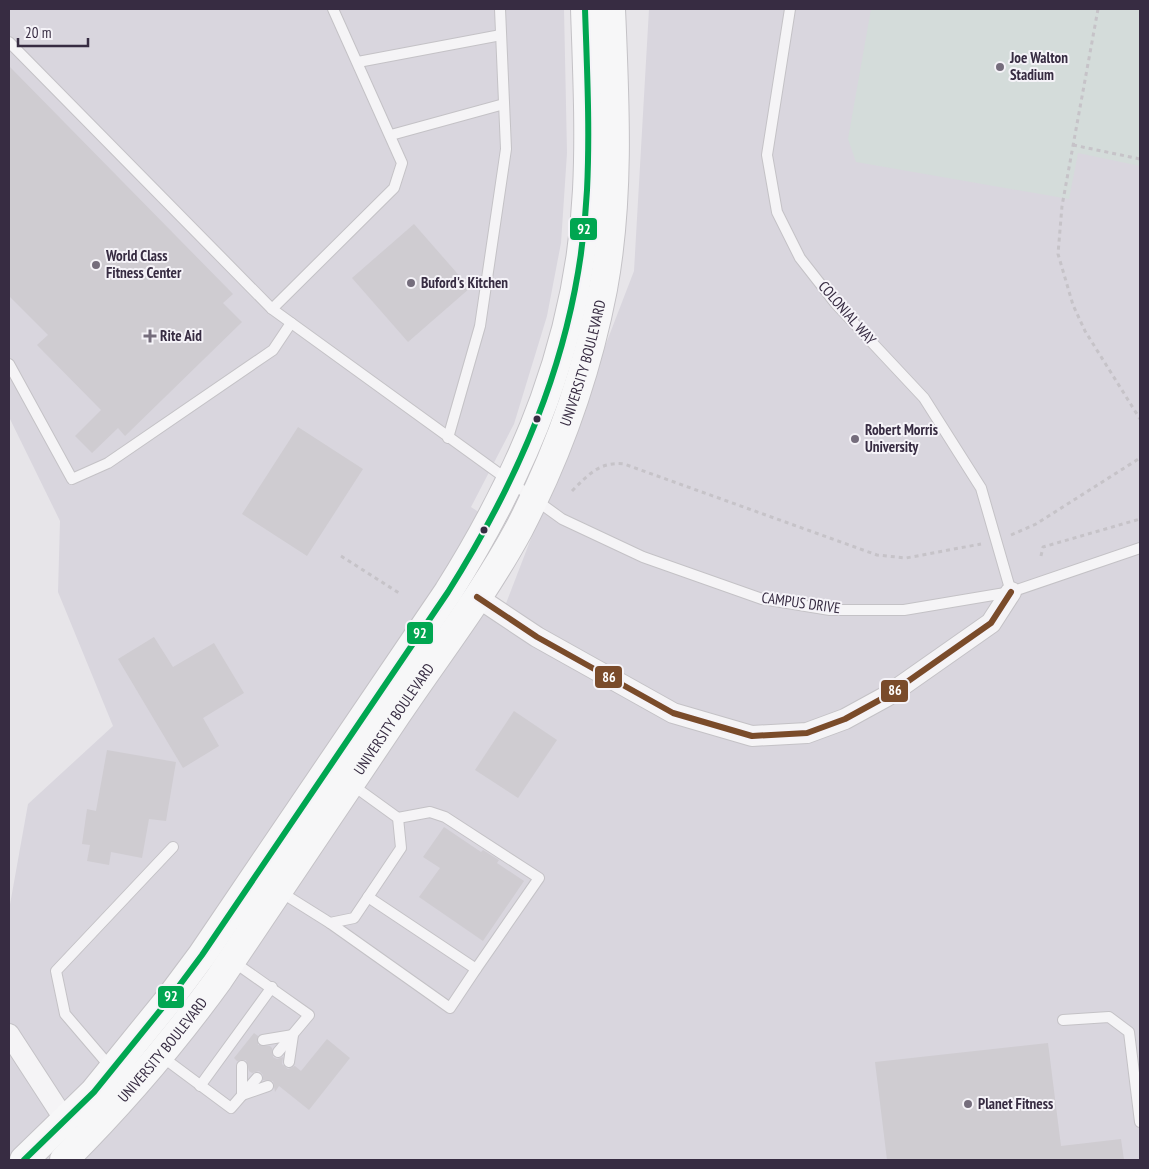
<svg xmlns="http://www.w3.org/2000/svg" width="1149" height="1169" font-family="'PT Sans Narrow',sans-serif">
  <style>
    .built { fill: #d9d6de }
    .green { fill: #d4dcda }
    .building { fill: #cfccd1 }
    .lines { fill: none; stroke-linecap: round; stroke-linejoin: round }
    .lane-casing { stroke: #c4c2c6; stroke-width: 12 }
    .street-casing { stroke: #c4c2c6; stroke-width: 22 }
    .primary-casing { stroke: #c4c2c6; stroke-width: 30 }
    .path { stroke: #c6c3c8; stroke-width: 3; stroke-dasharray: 4 4; stroke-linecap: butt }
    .lane { stroke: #f5f4f6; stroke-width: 10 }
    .street { stroke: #f5f4f6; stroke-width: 20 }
    .primary { stroke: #f7f7f8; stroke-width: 28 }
    .bus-1-casing { stroke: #f5f3f8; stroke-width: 10 }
    .bus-2-casing { stroke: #f5f3f8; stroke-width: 10 }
    .bus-1 { stroke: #00a651; stroke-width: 6 }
    .bus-2 { stroke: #7a4b2a; stroke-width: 6 }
    .poi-dot { fill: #756d7c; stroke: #f5f3f8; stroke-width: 2 }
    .bus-dot { fill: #372c42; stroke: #f5f3f8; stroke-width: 2 }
    .labels { text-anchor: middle; stroke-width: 4; stroke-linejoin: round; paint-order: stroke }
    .poi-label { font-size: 15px; font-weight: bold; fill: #372c42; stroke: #f5f3f8; text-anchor: start }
    .street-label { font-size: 15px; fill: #372c42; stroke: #f5f3f8 }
    .line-badge { stroke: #f5f3f8; stroke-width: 2 }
    .badge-label { font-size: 14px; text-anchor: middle; font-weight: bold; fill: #fff }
  </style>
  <rect width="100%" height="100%" fill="#e7e5e9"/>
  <!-- built -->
  <path class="built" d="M 9,9 L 564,9 L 567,153 L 561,243 L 547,316 L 514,424 L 471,507 L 491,520 L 459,575 L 505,606 L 634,271 L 649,9 L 1140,9 L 1140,1160 L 9,1160 L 9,910 L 28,804 L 113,726 L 58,592 L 60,521 L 9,417 Z"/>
  <!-- green -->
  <path class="green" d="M 871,9 L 1140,9 L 1140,166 L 1078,153 L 1069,199 L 856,162 L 848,139 Z"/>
  <!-- building -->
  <g class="building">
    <path d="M 9,66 L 233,294 L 223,303 L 242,322 L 125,436 L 118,428 L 92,453 L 75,436 L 101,410 L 37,345 L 48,335 L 9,296 Z"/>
    <path d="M 414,224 L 470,288 L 408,342 L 352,278 Z"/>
    <path d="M 298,427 L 363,469 L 307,556 L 242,514 Z"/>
    <path d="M 154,637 L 173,667 L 214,643 L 244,693 L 203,718 L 219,746 L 183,768 L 118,659 Z"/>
    <path d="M 514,711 L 557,740 L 518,798 L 475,770 Z"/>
    <path d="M 107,750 L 176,762 L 166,821 L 149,819 L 142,858 L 111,852 L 109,865 L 87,861 L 90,845 L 82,844 L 87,809 L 96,811 Z"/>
    <path d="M 444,827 L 481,852 L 483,850 L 499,860 L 497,863 L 524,881 L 483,941 L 419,897 L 440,868 L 423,857 Z"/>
    <path d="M 254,1033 L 258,1036 L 258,1045 L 270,1046 L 272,1048 L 273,1057 L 277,1059 L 283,1057 L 282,1064 L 288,1069 L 295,1066 L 301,1071 L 327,1039 L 350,1058 L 309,1110 L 279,1086 L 275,1092 L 273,1081 L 263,1080 L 263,1075 L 259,1071 L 252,1073 L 249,1071 L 246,1060 L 237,1061 L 234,1058 Z"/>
    <path d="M 1048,1043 L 1061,1146 L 1121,1139 L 1124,1160 L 887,1160 L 875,1062 Z"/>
  </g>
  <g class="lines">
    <!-- lane casing -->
    <g class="lane-casing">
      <g id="lane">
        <path d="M 790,9 L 767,155 L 777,212 L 800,258 L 836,304 L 924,398 L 981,488 L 1011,592"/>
        <path d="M 9,42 L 272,309 L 562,519 L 643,557 L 762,599 L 830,610 L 904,610 L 1011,592 L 1140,548"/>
        <path d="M 358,62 L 501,35"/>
        <path d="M 391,135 L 504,104"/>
        <path d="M 272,309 L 394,188 L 402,163 L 333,9"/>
        <path d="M 9,364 L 72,479 L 108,463 L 273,350 L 291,323"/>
        <path d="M 448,438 L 480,326 L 506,149 L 500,9"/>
        <path d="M 398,818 L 430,812 L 445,817 L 539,878 L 476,969"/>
        <path d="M 279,891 L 330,923 L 354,918 L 401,848 L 398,818 L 351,784"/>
        <path d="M 330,923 L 450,1008 L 476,969 L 368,897"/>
        <path d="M 231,960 L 309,1015 L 278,1052"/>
        <path d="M 1063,1020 L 1109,1017 L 1129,1032 L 1140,1122"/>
        <path d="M 263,1040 L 293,1035 L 289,1062"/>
        <path d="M 161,1056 L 231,1108 L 257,1078"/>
        <path d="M 242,1066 L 242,1095 L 268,1086"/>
        <path d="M 112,1069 L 65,1014 L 56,971 L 173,847"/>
        <path d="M 200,1086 L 272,987"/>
      </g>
    </g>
    <!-- street casing -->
    <g class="street-casing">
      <g id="street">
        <path d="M 477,597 L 537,637 L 673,713 L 752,736 L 807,733 L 845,719 L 887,696 L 991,623 L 1011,592"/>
        <path d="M 9,1034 L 72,1131"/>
      </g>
    </g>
    <!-- primary casing -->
    <g class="primary-casing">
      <g id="primary">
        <path d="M 24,1160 L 94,1092 L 167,1002 L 202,955 L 448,592 C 526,468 580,338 587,190 C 590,130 587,69 585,9"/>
        <path id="s1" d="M 64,1160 C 120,1104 172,1044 219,979 C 278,890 338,803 397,714 C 438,653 484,594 519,529 C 558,454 587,372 603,289 C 620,197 615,102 611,9"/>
      </g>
    </g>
    <!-- path -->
    <g class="path">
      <path d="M 1098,9 L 1062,206 L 1058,254 L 1073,305 L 1085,331 L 1140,419"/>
      <path d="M 1073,145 L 1140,159"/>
      <path d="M 572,491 C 588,475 600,461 624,464 L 877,555 L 906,558 L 981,544"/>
      <path d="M 1011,535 L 1036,524 L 1140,458"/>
      <path d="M 341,556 L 399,593"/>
      <path d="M 1041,556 L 1043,547 L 1140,519"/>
    </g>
    <!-- lane -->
    <use href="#lane" class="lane"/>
    <!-- street -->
    <use href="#street" class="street"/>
    <!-- primary -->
    <use href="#primary" class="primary"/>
    <!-- bus-1 casing -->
    <g class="bus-1-casing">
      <path id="bus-1" d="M 24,1160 L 94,1092 L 167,1002 L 202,955 L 448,592 C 526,468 580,338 587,190 C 590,130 587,69 585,9"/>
    </g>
    <!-- bus-2 casing -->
    <g class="bus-2-casing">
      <path id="bus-2" d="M 477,597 L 537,637 L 673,713 L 752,736 L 807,733 L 845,719 L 887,696 L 991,623 L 1011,592"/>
    </g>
    <!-- bus-1 -->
    <use href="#bus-1" class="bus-1"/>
    <!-- bus-2 -->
    <use href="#bus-2" class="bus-2"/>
  </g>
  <!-- markers -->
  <g class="poi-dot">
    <circle cx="1000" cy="67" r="5"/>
    <circle cx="96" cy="265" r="5"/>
    <circle cx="411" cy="283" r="5"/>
    <path d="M147.5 328.5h5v5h5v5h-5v5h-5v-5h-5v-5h5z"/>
    <circle cx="855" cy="439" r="5"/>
    <circle cx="968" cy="1104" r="5"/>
  </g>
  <g class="bus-dot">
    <circle cx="537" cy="419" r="4.5"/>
    <circle cx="484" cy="530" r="4.5"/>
  </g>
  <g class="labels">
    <!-- poi labels -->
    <g class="poi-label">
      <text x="1010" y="63">Joe Walton<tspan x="1010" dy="17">Stadium</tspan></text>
      <text x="106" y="261">World Class<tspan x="106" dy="17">Fitness Center</tspan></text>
      <text x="421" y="288">Buford's Kitchen</text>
      <text x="160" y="341">Rite Aid</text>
      <text x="865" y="435">Robert Morris<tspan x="865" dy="17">University</tspan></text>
      <text x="978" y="1109">Planet Fitness</text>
    </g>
    <!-- street labels -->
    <g class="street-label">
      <text transform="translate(847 313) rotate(49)" y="5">COLONIAL WAY</text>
      <text dy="5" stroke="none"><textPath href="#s1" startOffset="958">UNIVERSITY BOULEVARD</textPath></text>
      <text transform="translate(801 603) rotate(8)" y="5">CAMPUS DRIVE</text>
      <text dy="5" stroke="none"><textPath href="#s1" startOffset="552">UNIVERSITY BOULEVARD</textPath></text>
      <text dy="5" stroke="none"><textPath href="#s1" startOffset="148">UNIVERSITY BOULEVARD</textPath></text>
    </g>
  </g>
  <g class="line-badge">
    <rect x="569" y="217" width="29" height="24" rx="5" fill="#00a651"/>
    <rect x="406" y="621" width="28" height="24" rx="5" fill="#00a651"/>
    <rect x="594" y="665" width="29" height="24" rx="5" fill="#7a4b2a"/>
    <rect x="880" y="679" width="29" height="24" rx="5" fill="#7a4b2a"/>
    <rect x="157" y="985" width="28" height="24" rx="5" fill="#00a651"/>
  </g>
  <g class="badge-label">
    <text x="584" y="234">92</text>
    <text x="420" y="638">92</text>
    <text x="609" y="682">86</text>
    <text x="895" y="695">86</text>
    <text x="171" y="1001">92</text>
  </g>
  <!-- border -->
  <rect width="1149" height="1169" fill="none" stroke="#372c42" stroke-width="20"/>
  <!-- scale -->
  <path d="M18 38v8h70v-8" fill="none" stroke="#372c42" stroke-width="2.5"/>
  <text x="25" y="38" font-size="15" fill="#372c42" stroke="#f5f3f8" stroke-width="4" paint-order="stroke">20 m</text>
</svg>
